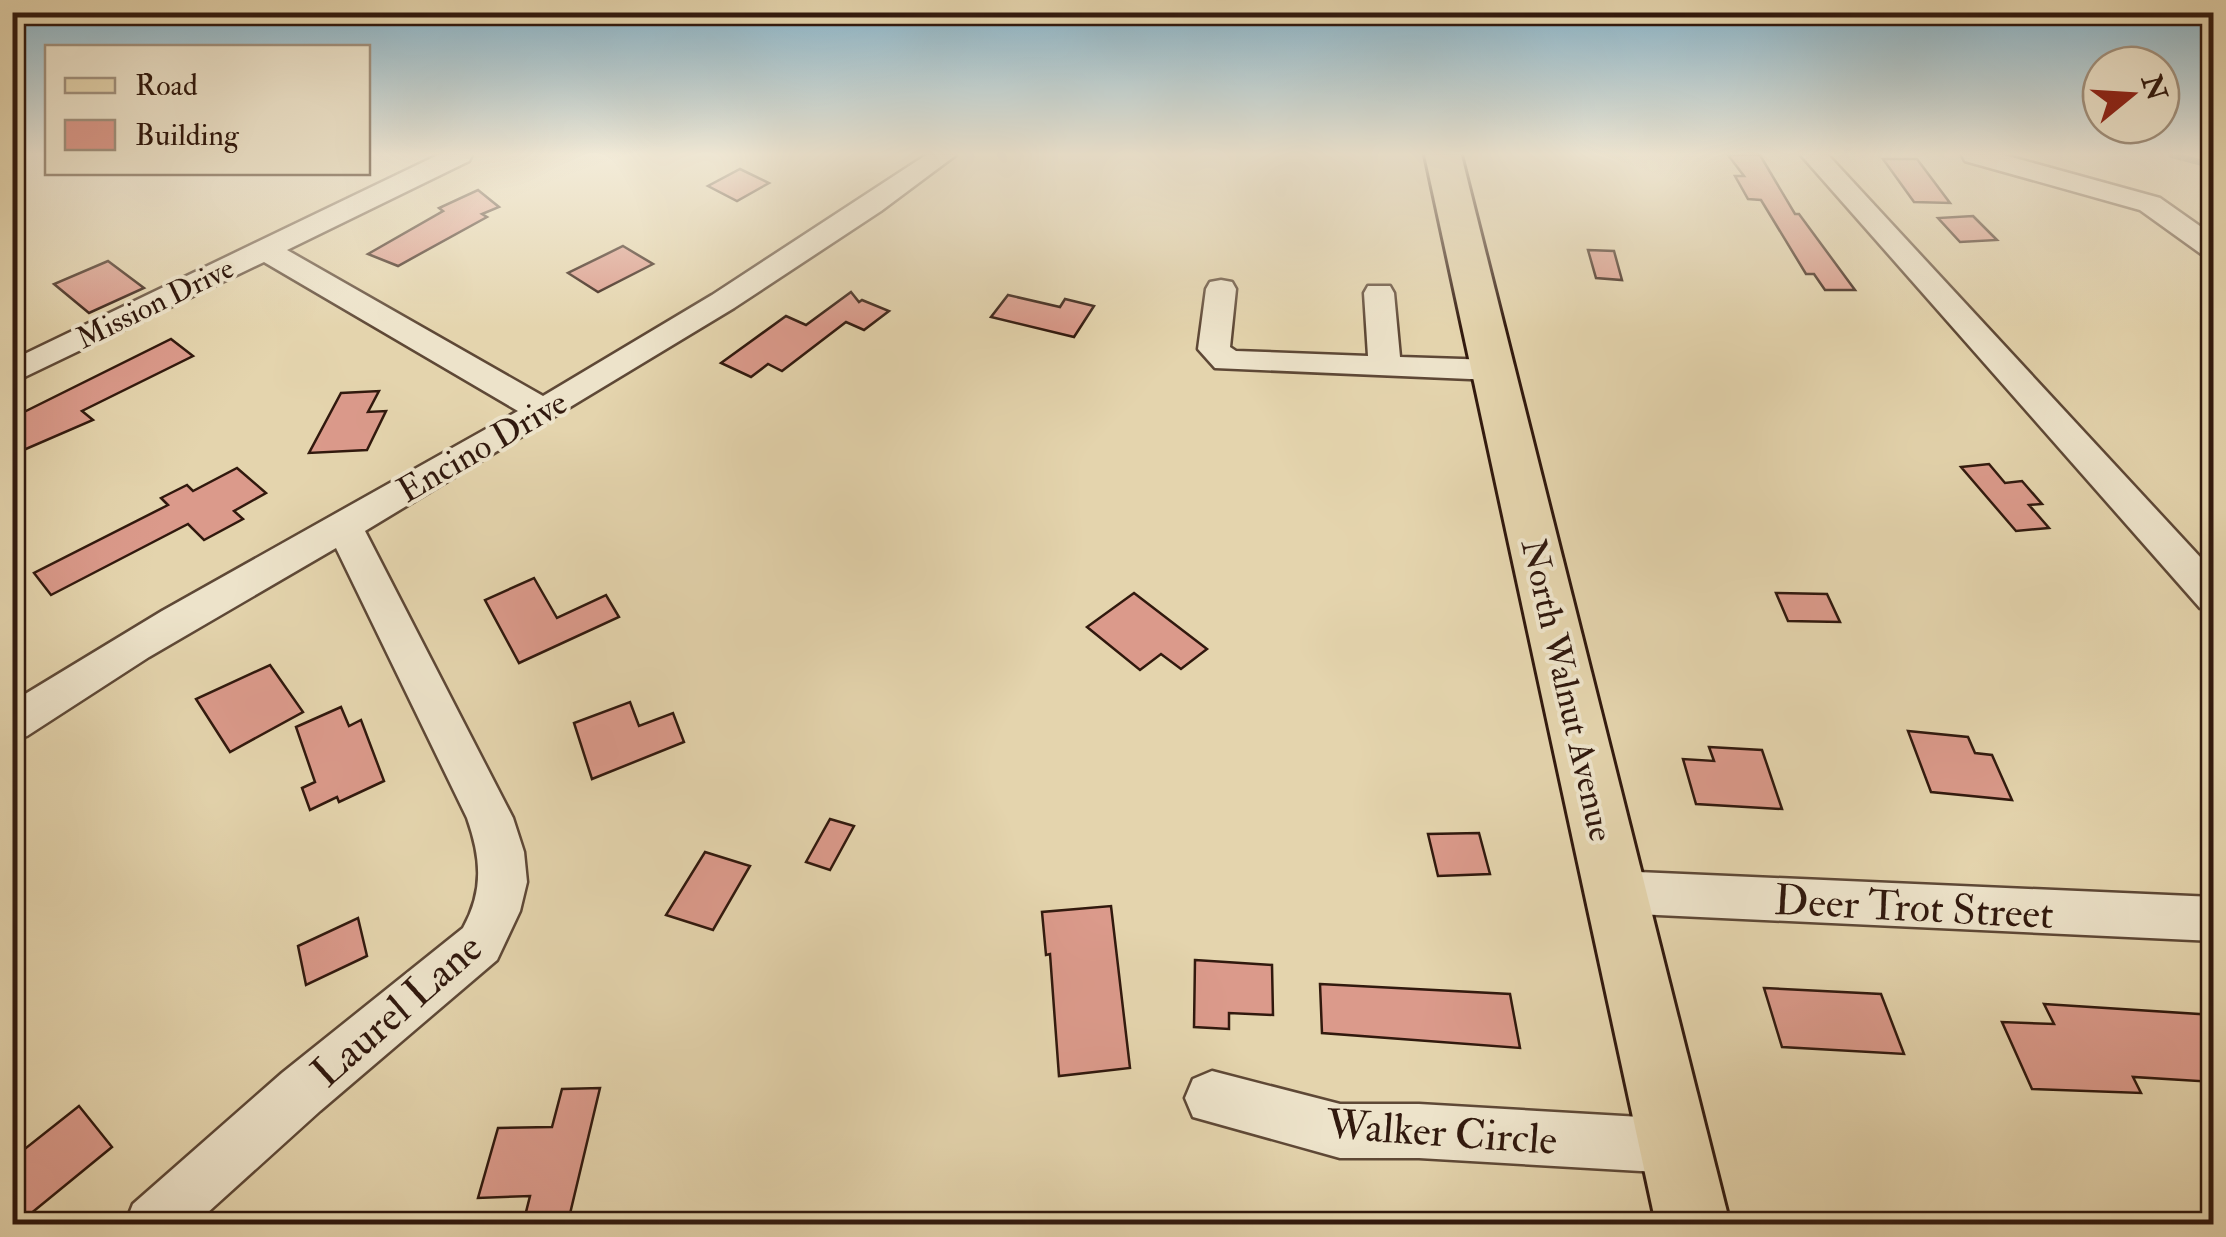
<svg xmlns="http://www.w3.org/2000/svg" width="2226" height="1237" font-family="'IM FELL Double Pica',serif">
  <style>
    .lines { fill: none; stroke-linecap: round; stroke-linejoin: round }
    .stream { stroke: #6e786a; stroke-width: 6 }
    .building { fill: #db9a8b; stroke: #31190e; stroke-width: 2.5 }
    .minor-casing { stroke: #5e4836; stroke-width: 5 }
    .major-casing { stroke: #31190e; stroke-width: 6 }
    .minor { fill: #ede3ca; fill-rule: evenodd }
    .major { fill: #e4d4ad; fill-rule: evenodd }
    .labels { text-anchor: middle; stroke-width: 8; stroke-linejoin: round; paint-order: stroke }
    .far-street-label { font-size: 30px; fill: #31190e; stroke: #ede3ca }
    .street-label { font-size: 35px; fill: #31190e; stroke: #ede3ca }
    .near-street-label { font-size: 42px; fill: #31190e; stroke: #ede3ca }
  </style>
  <rect width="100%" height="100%" fill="#e4d4ad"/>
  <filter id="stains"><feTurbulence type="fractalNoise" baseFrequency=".002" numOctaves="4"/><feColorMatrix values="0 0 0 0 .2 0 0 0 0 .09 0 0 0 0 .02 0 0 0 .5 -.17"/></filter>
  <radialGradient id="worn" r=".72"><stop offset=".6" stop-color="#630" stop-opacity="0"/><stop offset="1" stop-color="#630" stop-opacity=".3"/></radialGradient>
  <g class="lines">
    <!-- stream -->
    <path class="stream" d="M 2172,155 L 2214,166"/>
  </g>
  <!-- building -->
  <g class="building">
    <path d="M 1728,155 L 1760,155 L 1795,214 L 1799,214 L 1855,290 L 1825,290 L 1814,274 L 1806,274 L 1761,200 L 1748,199 L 1735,176 L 1744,176 Z"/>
    <path d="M 1883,159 L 1917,159 L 1950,203 L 1914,202 Z"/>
    <path d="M 740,169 L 769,183 L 737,201 L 708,186 Z"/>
    <path d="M 478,190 L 499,207 L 482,214 L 487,217 L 398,266 L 368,254 L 443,211 L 439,208 Z"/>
    <path d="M 1973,216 L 1997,240 L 1960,242 L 1938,218 Z"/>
    <path d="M 623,246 L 653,264 L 598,292 L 568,273 Z"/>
    <path d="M 1588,250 L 1614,251 L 1622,280 L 1596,278 Z"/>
    <path d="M 108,261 L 144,288 L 89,313 L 54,284 Z"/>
    <path d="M 851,292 L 859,302 L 862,300 L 889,311 L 864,330 L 846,322 L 782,371 L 768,364 L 751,377 L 721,363 L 786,316 L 806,325 Z"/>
    <path d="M 1008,295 L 1060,307 L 1065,299 L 1094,306 L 1074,337 L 991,317 Z"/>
    <path d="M 171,339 L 193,356 L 82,411 L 93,420 L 12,455 L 12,418 Z"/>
    <path d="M 379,391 L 368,412 L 386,411 L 367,450 L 309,453 L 341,393 Z"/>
    <path d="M 1989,464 L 2005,483 L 2022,481 L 2042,504 L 2029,505 L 2049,528 L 2016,531 L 1961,467 Z"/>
    <path d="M 237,468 L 266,493 L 234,511 L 243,519 L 204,540 L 188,524 L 51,595 L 34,573 L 168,505 L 161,498 L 187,485 L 193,491 Z"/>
    <path d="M 534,578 L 557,618 L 606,595 L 619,617 L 519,663 L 485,600 Z"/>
    <path d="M 1134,593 L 1207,649 L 1181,669 L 1161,654 L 1140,670 L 1087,627 Z"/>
    <path d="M 1776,593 L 1827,594 L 1840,622 L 1788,621 Z"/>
    <path d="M 270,665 L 303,712 L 230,752 L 196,699 Z"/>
    <path d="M 630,702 L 639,726 L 673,713 L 684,742 L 592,779 L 574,723 Z"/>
    <path d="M 341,707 L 349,726 L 361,720 L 384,781 L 339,802 L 337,797 L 310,810 L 302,788 L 315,782 L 296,727 Z"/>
    <path d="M 1908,731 L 1968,737 L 1975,753 L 1992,755 L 2012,800 L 1931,792 Z"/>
    <path d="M 1709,747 L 1762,750 L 1782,809 L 1696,804 L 1683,759 L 1714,761 Z"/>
    <path d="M 830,819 L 854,826 L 830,870 L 806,862 Z"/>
    <path d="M 1479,833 L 1490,874 L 1438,876 L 1428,834 Z"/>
    <path d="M 705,852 L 750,866 L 713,930 L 666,915 Z"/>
    <path d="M 1111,906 L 1130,1068 L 1059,1076 L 1050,954 L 1046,955 L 1042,912 Z"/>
    <path d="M 358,918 L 367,956 L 306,985 L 298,946 Z"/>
    <path d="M 1195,960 L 1272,965 L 1273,1015 L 1229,1013 L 1229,1029 L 1194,1027 Z"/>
    <path d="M 1320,984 L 1510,994 L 1520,1048 L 1322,1033 Z"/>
    <path d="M 1764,988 L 1881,994 L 1904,1054 L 1782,1047 Z"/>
    <path d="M 2044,1004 L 2214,1015 L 2214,1082 L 2133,1077 L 2141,1093 L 2032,1089 L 2002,1022 L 2054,1024 Z"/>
    <path d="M 600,1088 L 568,1222 L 523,1224 L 530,1196 L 478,1198 L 498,1128 L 552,1127 L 562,1089 Z"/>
    <path d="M 79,1106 L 112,1147 L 18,1224 L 12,1224 L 12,1159 Z"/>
  </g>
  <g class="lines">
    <!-- minor casing -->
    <g class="minor-casing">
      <g id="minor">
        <path d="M 438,155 L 472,155 L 469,161 L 287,250 L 543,396 L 712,295 L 926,155 L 956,155 L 881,211 L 734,308 L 365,531 L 513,818 L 524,852 L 527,882 L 520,911 L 497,960 L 320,1111 L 195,1224 L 125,1224 L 133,1204 L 282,1073 L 463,928 C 484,890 481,858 467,818 L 336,548 L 149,657 L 27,736 L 12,741 L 12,702 L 162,611 L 518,411 L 264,262 L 12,383 L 12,360 Z"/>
        <path d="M 1801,155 L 1828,155 L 2214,572 L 2214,613 L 2200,608 Z"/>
        <path d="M 1962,155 L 2004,155 L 2160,198 L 2214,236 L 2214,259 L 2204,256 L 2140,210 L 1965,161 Z"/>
        <path d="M 1221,280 L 1232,282 L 1236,289 L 1230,347 L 1236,351 L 1368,356 L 1364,293 L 1368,286 L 1390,286 L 1394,293 L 1400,357 L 1493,360 L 1505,363 L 1509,370 L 1505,377 L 1493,380 L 1215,368 L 1198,349 L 1206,289 L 1210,282 Z"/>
        <path d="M 1615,871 L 2214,897 L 2214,941 L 1615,913 L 1598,907 L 1591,892 L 1598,877 Z"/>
        <path d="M 1212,1071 L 1340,1104 L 1419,1104 L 1675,1119 L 1694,1127 L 1702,1146 L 1694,1165 L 1675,1173 L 1419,1158 L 1340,1158 L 1193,1117 L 1185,1098 L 1193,1079 Z"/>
      </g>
    </g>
    <!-- major casing -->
    <g class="major-casing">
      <path id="major" d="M 1425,155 L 1461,155 L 1730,1224 L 1656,1224 Z"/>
    </g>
    <!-- minor -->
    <use href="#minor" class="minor"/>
    <!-- major -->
    <use href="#major" class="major"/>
  </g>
  <!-- sky -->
  <linearGradient id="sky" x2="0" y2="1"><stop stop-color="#87b6ce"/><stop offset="0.47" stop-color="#f3ecda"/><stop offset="1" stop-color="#f3ecda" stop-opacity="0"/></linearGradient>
  <rect width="2226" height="328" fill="url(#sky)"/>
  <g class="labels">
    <!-- far-street labels -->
    <g class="far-street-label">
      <text transform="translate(155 303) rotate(-26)" y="10">Mission Drive</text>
    </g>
    <!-- street labels -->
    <g class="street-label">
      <text transform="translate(482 446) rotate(-30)" y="12">Encino Drive</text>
      <text transform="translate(1568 690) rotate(77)" y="12">North Walnut Avenue</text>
    </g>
    <!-- near-street labels -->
    <g class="near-street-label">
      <text transform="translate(1914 906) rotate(3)" y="15">Deer Trot Street</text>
      <text transform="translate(396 1009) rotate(-41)" y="15">Laurel Lane</text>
      <text transform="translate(1442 1131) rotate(4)" y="15">Walker Circle</text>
    </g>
  </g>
  <!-- margin -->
  <rect width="2226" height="1237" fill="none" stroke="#e4d4ad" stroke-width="50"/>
  <rect x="15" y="15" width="2196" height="1207" fill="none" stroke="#31190e" stroke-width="5"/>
  <rect x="25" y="25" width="2176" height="1187" fill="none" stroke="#31190e" stroke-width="2.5"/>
  <!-- legend -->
  <rect x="45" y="45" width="325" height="130" fill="#ede3ca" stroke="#a2927f" stroke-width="2.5"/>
  <rect x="65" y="78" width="50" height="15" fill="#e4d4ad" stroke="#a2927f" stroke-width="2.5"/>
  <text x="135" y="95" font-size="30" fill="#31190e">Road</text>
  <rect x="65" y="120" width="50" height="30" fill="#db9a8b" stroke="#a2927f" stroke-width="2.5"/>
  <text x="135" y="145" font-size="30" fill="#31190e">Building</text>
  <!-- north arrow -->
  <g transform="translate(2131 95) rotate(72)"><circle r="48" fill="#ede3ca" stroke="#a2927f" stroke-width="2.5"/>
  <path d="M0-8L18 38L0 25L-18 38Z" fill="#8f2418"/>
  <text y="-15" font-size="28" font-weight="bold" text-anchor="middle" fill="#31190e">N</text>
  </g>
  <rect width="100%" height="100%" filter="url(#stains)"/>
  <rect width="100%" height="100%" fill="url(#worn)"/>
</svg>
